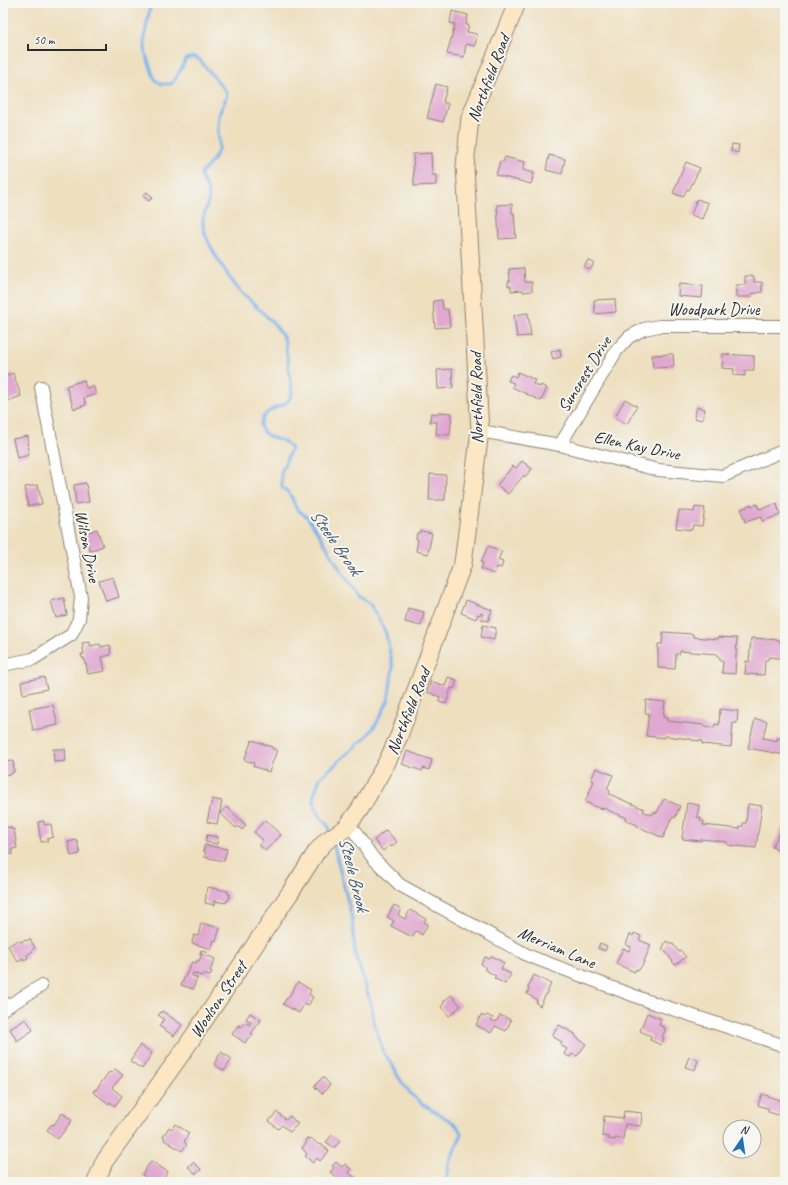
<svg xmlns="http://www.w3.org/2000/svg" width="788" height="1185" font-family="Caveat,sans-serif">
  <style>
    .lines { fill: none; stroke-linecap: round; stroke-linejoin: round }
    .stream { stroke: #7cb4ec; stroke-width: 3 }
    .building { fill: #e0a8d0 }
    .street-casing { stroke: #8c8575; stroke-width: 14 }
    .secondary-casing { stroke: #8c8575; stroke-width: 19 }
    .street { stroke: #fff; stroke-width: 12 }
    .secondary { stroke: #fce6c4; stroke-width: 17 }
    .labels { text-anchor: middle; stroke-width: 4; stroke-linejoin: round; paint-order: stroke }
    .street-label { font-size: 17px; fill: #2b2b2b; stroke: #f6f6f2 }
    .water-label { font-size: 18px; font-style: italic; fill: #435465; stroke: #f6f6f2 }
  </style>
  <rect width="100%" height="100%" fill="#f6f6f2"/>
  <filter id="ink" filterUnits="userSpaceOnUse"><feTurbulence type="fractalNoise" baseFrequency=".025" numOctaves="2"/><feDisplacementMap in="SourceGraphic" scale="8" xChannelSelector="R" yChannelSelector="G"/><feConvolveMatrix kernelMatrix="1 2 1 2 8 2 1 2 1" color-interpolation-filters="sRGB"/></filter>
  <filter id="wash" filterUnits="userSpaceOnUse"><feTurbulence type="fractalNoise" baseFrequency=".012" numOctaves="4" result="noise"/><feDisplacementMap in="SourceGraphic" scale="16" xChannelSelector="R" yChannelSelector="G"/><feGaussianBlur stdDeviation="0.9" result="paint"/><feColorMatrix in="noise" values="0 0 0 0 0 0 0 0 0 0 0 0 0 0 0 0 0 1.4 0 .05"/><feComposite in="paint" operator="in"/></filter>
  <g filter="url(#wash)">
    <rect width="100%" height="100%" fill="#eedfbf"/>
    <g class="lines">
      <!-- stream -->
      <g class="stream">
        <path d="M 151,3 L 144,38 L 146,55 L 155,80 L 162,84 L 171,84 L 175,80 L 186,59 L 193,57 L 199,59 L 227,93 C 226,102 220,108 219,116 C 217,126 218,132 219,141 C 220,154 210,165 201,173 C 200,181 209,187 209,195 C 209,206 202,213 203,225 C 205,242 227,275 238,289 C 253,306 276,320 285,341 L 292,392 C 288,409 276,404 266,414 C 262,417 261,422 260,426 C 262,430 264,434 268,436 C 277,440 286,439 291,449 L 281,473 L 282,488 L 287,491 L 291,496 L 296,508 L 308,518 L 321,537 L 337,564 L 358,596 L 370,604 L 381,623 L 386,634 L 393,667 L 388,701 L 375,726 L 367,736 L 320,778 L 314,795 L 314,805 L 321,818 L 329,827 L 330,832"/>
        <path d="M 333,843 L 352,918 L 355,953 L 371,1004 L 374,1023 L 384,1054 L 392,1064 L 399,1078 L 411,1094 L 422,1104 L 454,1123 L 459,1129 L 461,1134 L 459,1141 L 449,1162 L 447,1178 L 449,1182"/>
      </g>
    </g>
    <g id="blocks">
      <!-- building -->
      <g class="building">
        <path d="M 452,11 L 468,15 L 466,25 L 469,25 L 467,32 L 477,34 L 475,46 L 466,44 L 464,57 L 447,54 L 455,24 L 450,23 Z"/>
        <path d="M 436,84 L 447,87 L 443,102 L 448,104 L 443,122 L 427,118 Z"/>
        <path d="M 732,144 L 739,145 L 738,153 L 731,151 Z"/>
        <path d="M 431,153 L 432,175 L 436,175 L 436,185 L 414,186 L 413,154 Z"/>
        <path d="M 549,155 L 565,159 L 562,174 L 546,170 Z"/>
        <path d="M 505,157 L 525,162 L 523,170 L 534,173 L 531,184 L 496,175 L 500,161 L 503,162 Z"/>
        <path d="M 686,162 L 700,168 L 689,190 L 687,189 L 683,197 L 673,193 Z"/>
        <path d="M 147,192 L 153,197 L 149,201 L 143,196 Z"/>
        <path d="M 697,199 L 708,203 L 702,219 L 691,215 Z"/>
        <path d="M 512,204 L 512,213 L 514,213 L 516,238 L 499,239 L 497,205 Z"/>
        <path d="M 588,260 L 594,263 L 590,270 L 584,267 Z"/>
        <path d="M 524,268 L 525,282 L 532,282 L 532,291 L 523,292 L 523,290 L 511,291 L 511,286 L 508,286 L 508,281 L 510,281 L 509,269 Z"/>
        <path d="M 745,276 L 754,276 L 754,282 L 762,282 L 762,292 L 751,294 L 751,297 L 736,297 L 736,285 L 745,285 Z"/>
        <path d="M 679,284 L 703,286 L 702,298 L 678,296 Z"/>
        <path d="M 615,299 L 616,312 L 595,314 L 594,300 Z"/>
        <path d="M 442,300 L 443,309 L 448,309 L 450,327 L 435,328 L 433,301 Z"/>
        <path d="M 528,313 L 531,336 L 517,337 L 514,315 Z"/>
        <path d="M 560,349 L 561,357 L 553,359 L 551,352 Z"/>
        <path d="M 673,354 L 674,367 L 653,368 L 652,355 Z"/>
        <path d="M 723,354 L 754,356 L 754,370 L 745,370 L 745,376 L 733,375 L 734,369 L 722,368 Z"/>
        <path d="M 452,369 L 453,388 L 438,389 L 437,370 Z"/>
        <path d="M 518,372 L 535,380 L 533,384 L 540,387 L 541,385 L 547,388 L 541,401 L 512,387 L 514,383 L 508,381 L 511,375 L 516,377 Z"/>
        <path d="M 13,373 L 21,396 L 8,401 L 3,388 L 3,377 Z"/>
        <path d="M 84,380 L 86,388 L 93,386 L 96,394 L 84,398 L 86,405 L 74,409 L 66,386 Z"/>
        <path d="M 625,399 L 637,406 L 627,424 L 615,417 Z"/>
        <path d="M 697,407 L 705,409 L 702,420 L 694,418 Z"/>
        <path d="M 438,412 L 452,413 L 450,435 L 436,434 L 437,422 L 430,422 L 431,413 L 438,414 Z"/>
        <path d="M 28,436 L 29,455 L 17,458 L 13,439 Z"/>
        <path d="M 522,461 L 532,469 L 525,477 L 524,475 L 508,494 L 497,485 L 513,466 L 516,468 Z"/>
        <path d="M 430,474 L 446,475 L 445,500 L 429,500 Z"/>
        <path d="M 86,483 L 89,502 L 76,504 L 74,485 Z"/>
        <path d="M 38,485 L 42,504 L 28,506 L 25,487 Z"/>
        <path d="M 751,504 L 751,506 L 757,504 L 759,509 L 777,504 L 780,515 L 762,521 L 761,517 L 745,522 L 741,509 L 747,507 L 747,506 Z"/>
        <path d="M 695,507 L 705,508 L 702,526 L 693,525 L 692,530 L 676,528 L 679,510 L 694,512 Z"/>
        <path d="M 97,529 L 103,546 L 90,551 L 84,534 Z"/>
        <path d="M 420,531 L 432,533 L 428,554 L 416,551 L 418,539 L 416,539 L 417,533 L 419,533 Z"/>
        <path d="M 488,546 L 502,551 L 498,560 L 503,562 L 501,568 L 497,567 L 494,574 L 481,569 L 483,563 L 481,562 Z"/>
        <path d="M 113,577 L 119,597 L 106,601 L 99,581 Z"/>
        <path d="M 64,598 L 67,615 L 56,618 L 51,601 Z"/>
        <path d="M 466,600 L 492,610 L 488,621 L 481,619 L 483,614 L 481,613 L 480,615 L 478,614 L 476,619 L 461,613 Z"/>
        <path d="M 408,608 L 424,612 L 421,626 L 405,622 Z"/>
        <path d="M 483,625 L 496,628 L 494,640 L 481,637 Z"/>
        <path d="M 663,632 L 693,634 L 693,637 L 718,639 L 718,637 L 737,638 L 735,674 L 722,673 L 723,661 L 720,661 L 720,657 L 717,657 L 717,654 L 680,651 L 680,654 L 676,654 L 675,669 L 658,668 L 658,644 L 662,644 Z"/>
        <path d="M 751,638 L 780,640 L 780,643 L 785,643 L 785,659 L 769,657 L 768,660 L 765,660 L 764,675 L 745,674 L 746,661 L 749,662 Z"/>
        <path d="M 90,642 L 90,646 L 100,644 L 101,647 L 110,645 L 111,655 L 102,657 L 105,671 L 88,674 L 86,664 L 85,664 L 84,658 L 82,658 L 81,654 L 84,654 L 82,643 Z"/>
        <path d="M 44,677 L 47,689 L 23,694 L 21,682 Z"/>
        <path d="M 448,677 L 457,680 L 454,689 L 451,688 L 446,704 L 439,702 L 440,697 L 427,692 L 431,681 L 445,686 Z"/>
        <path d="M 646,700 L 665,702 L 663,717 L 667,718 L 667,721 L 704,725 L 704,727 L 714,728 L 715,724 L 719,725 L 720,709 L 738,711 L 737,723 L 733,723 L 731,747 L 702,744 L 702,741 L 691,740 L 691,739 L 665,736 L 665,738 L 646,736 L 649,713 L 645,713 Z"/>
        <path d="M 53,705 L 58,725 L 33,730 L 29,709 Z"/>
        <path d="M 755,719 L 767,721 L 763,738 L 777,741 L 777,738 L 785,740 L 785,755 L 748,748 Z"/>
        <path d="M 252,740 L 272,747 L 273,749 L 277,750 L 269,772 L 253,766 L 254,763 L 244,760 Z"/>
        <path d="M 53,749 L 65,749 L 66,761 L 54,762 Z"/>
        <path d="M 407,751 L 432,760 L 429,770 L 423,768 L 422,771 L 402,764 Z"/>
        <path d="M 13,761 L 14,772 L 12,772 L 12,774 L 3,775 L 3,762 Z"/>
        <path d="M 596,768 L 613,775 L 607,789 L 610,791 L 609,794 L 644,809 L 643,811 L 652,815 L 654,812 L 657,813 L 664,799 L 680,806 L 675,818 L 672,817 L 663,838 L 637,826 L 637,825 L 626,820 L 627,818 L 603,808 L 602,809 L 585,802 L 594,781 L 591,780 Z"/>
        <path d="M 212,799 L 222,801 L 217,824 L 207,822 Z"/>
        <path d="M 687,803 L 699,805 L 697,817 L 701,818 L 700,821 L 704,821 L 703,825 L 740,829 L 740,826 L 743,826 L 743,823 L 746,823 L 748,804 L 762,806 L 756,848 L 727,845 L 727,842 L 701,839 L 701,841 L 682,839 Z"/>
        <path d="M 227,807 L 246,825 L 242,830 L 238,826 L 236,828 L 220,813 Z"/>
        <path d="M 265,820 L 281,835 L 266,850 L 265,850 L 259,845 L 263,840 L 254,832 Z"/>
        <path d="M 44,821 L 44,825 L 51,824 L 53,837 L 47,839 L 48,841 L 41,842 L 38,822 Z"/>
        <path d="M 784,825 L 785,825 L 785,855 L 772,847 Z"/>
        <path d="M 11,827 L 12,830 L 14,829 L 17,848 L 12,849 L 13,854 L 4,855 L 3,828 Z"/>
        <path d="M 386,830 L 397,842 L 391,847 L 390,845 L 383,851 L 374,840 Z"/>
        <path d="M 207,835 L 218,837 L 217,844 L 205,842 Z"/>
        <path d="M 77,840 L 80,854 L 71,856 L 68,842 Z"/>
        <path d="M 205,845 L 227,849 L 224,861 L 204,857 L 206,852 L 203,851 Z"/>
        <path d="M 207,887 L 228,891 L 228,894 L 230,894 L 228,901 L 226,901 L 226,903 L 215,901 L 215,905 L 205,903 Z"/>
        <path d="M 394,905 L 401,909 L 398,915 L 405,919 L 410,910 L 426,919 L 424,922 L 428,924 L 422,935 L 416,931 L 412,937 L 391,926 L 394,921 L 387,917 Z"/>
        <path d="M 201,923 L 220,928 L 216,941 L 214,940 L 211,949 L 192,943 L 194,935 L 198,936 Z"/>
        <path d="M 634,933 L 641,936 L 639,940 L 651,945 L 643,964 L 639,970 L 636,969 L 635,972 L 616,964 L 623,948 L 629,951 L 631,947 L 626,945 L 630,934 L 633,936 Z"/>
        <path d="M 30,939 L 35,948 L 32,950 L 33,951 L 27,955 L 28,958 L 24,960 L 23,958 L 18,962 L 8,946 L 18,940 L 20,942 L 25,940 L 26,941 Z"/>
        <path d="M 666,941 L 674,945 L 679,952 L 681,951 L 686,957 L 675,965 L 666,952 L 662,950 Z"/>
        <path d="M 600,943 L 607,946 L 605,951 L 598,948 Z"/>
        <path d="M 201,950 L 207,952 L 206,955 L 215,959 L 210,971 L 212,972 L 211,975 L 209,976 L 203,973 L 202,976 L 193,973 L 192,976 L 197,978 L 193,989 L 181,985 L 192,962 L 196,963 L 197,960 L 199,961 L 202,954 L 200,954 Z"/>
        <path d="M 492,956 L 504,963 L 501,969 L 511,974 L 505,984 L 494,978 L 496,976 L 484,969 L 486,967 L 481,964 L 485,957 L 490,959 Z"/>
        <path d="M 534,975 L 551,984 L 540,1006 L 536,1003 L 537,1000 L 527,994 L 529,989 L 528,987 Z"/>
        <path d="M 298,982 L 311,990 L 309,994 L 313,997 L 308,1006 L 304,1004 L 299,1013 L 283,1004 L 286,999 L 288,998 Z"/>
        <path d="M 451,995 L 461,1006 L 449,1016 L 441,1007 L 444,1003 L 443,1002 Z"/>
        <path d="M 162,1011 L 182,1025 L 174,1036 L 159,1026 L 164,1019 L 158,1015 Z"/>
        <path d="M 250,1013 L 261,1020 L 251,1034 L 253,1035 L 251,1038 L 249,1037 L 245,1043 L 232,1034 L 238,1025 L 241,1027 L 245,1022 L 249,1025 L 251,1022 L 246,1019 Z"/>
        <path d="M 647,1013 L 661,1019 L 659,1025 L 664,1027 L 665,1031 L 662,1037 L 664,1038 L 661,1045 L 650,1040 L 651,1036 L 640,1031 Z"/>
        <path d="M 481,1015 L 485,1017 L 487,1015 L 493,1018 L 491,1020 L 496,1022 L 500,1015 L 511,1020 L 506,1031 L 495,1026 L 491,1033 L 476,1025 Z"/>
        <path d="M 26,1019 L 33,1030 L 17,1041 L 10,1029 Z"/>
        <path d="M 559,1025 L 575,1034 L 576,1037 L 586,1044 L 578,1055 L 576,1056 L 572,1054 L 570,1057 L 564,1054 L 567,1049 L 560,1045 L 562,1042 L 552,1036 Z"/>
        <path d="M 140,1045 L 152,1053 L 142,1069 L 130,1061 Z"/>
        <path d="M 221,1052 L 232,1059 L 224,1071 L 214,1064 Z"/>
        <path d="M 689,1057 L 698,1060 L 695,1070 L 685,1067 Z"/>
        <path d="M 115,1069 L 123,1075 L 112,1088 L 122,1096 L 115,1106 L 110,1102 L 109,1104 L 93,1092 L 95,1089 L 96,1090 L 109,1072 L 111,1073 Z"/>
        <path d="M 323,1077 L 330,1085 L 322,1094 L 314,1086 Z"/>
        <path d="M 762,1094 L 785,1102 L 785,1117 L 768,1112 L 769,1109 L 758,1105 Z"/>
        <path d="M 624,1111 L 642,1113 L 641,1126 L 625,1124 L 623,1139 L 615,1138 L 615,1140 L 608,1139 L 609,1137 L 602,1136 L 604,1116 L 623,1118 Z"/>
        <path d="M 277,1112 L 286,1120 L 290,1116 L 298,1124 L 290,1132 L 282,1125 L 278,1129 L 269,1121 Z"/>
        <path d="M 62,1113 L 72,1120 L 58,1139 L 47,1130 L 52,1124 L 54,1125 Z"/>
        <path d="M 175,1124 L 189,1133 L 184,1142 L 187,1144 L 182,1151 L 164,1140 L 165,1138 L 163,1137 L 169,1127 L 172,1129 Z"/>
        <path d="M 332,1135 L 340,1141 L 335,1147 L 333,1147 L 326,1142 Z"/>
        <path d="M 307,1138 L 309,1140 L 311,1138 L 319,1145 L 321,1144 L 329,1151 L 320,1161 L 317,1158 L 313,1163 L 305,1156 L 307,1154 L 302,1148 L 307,1142 L 305,1141 Z"/>
        <path d="M 151,1161 L 168,1172 L 161,1182 L 156,1180 L 153,1182 L 142,1175 Z"/>
        <path d="M 193,1162 L 201,1169 L 196,1174 L 188,1167 Z"/>
        <path d="M 336,1162 L 342,1167 L 345,1164 L 351,1169 L 348,1172 L 356,1178 L 352,1182 L 338,1182 L 339,1179 L 330,1172 L 334,1168 L 332,1166 Z"/>
      </g>
    </g>
  </g>
  <g filter="url(#ink)">
    <use href="#blocks" fill-opacity="0" stroke="#8c8575" stroke-width="1"/>
    <g class="lines">
      <!-- street casing -->
      <g class="street-casing">
        <g id="street">
          <path d="M 480,431 L 560,445 L 658,470 L 723,476 L 785,450"/>
          <path d="M 560,445 L 617,350 L 629,337 L 644,329 L 659,326 L 785,326"/>
          <path d="M 3,665 L 33,659 L 71,635 L 79,619 L 81,597 L 41,387"/>
          <path d="M 349,824 L 373,858 L 400,885 L 529,956 L 648,1001 L 785,1046"/>
          <path d="M 3,1009 L 41,986"/>
        </g>
      </g>
      <!-- secondary casing -->
      <g class="secondary-casing">
        <path id="secondary" d="M 96,1182 L 104,1162 L 182,1053 L 290,893 L 317,851 L 326,841 L 346,828 L 360,809 L 387,762 L 399,736 L 463,563 L 480,431 L 465,166 L 470,118 L 517,3"/>
      </g>
      <!-- street -->
      <use href="#street" class="street"/>
      <!-- secondary -->
      <use href="#secondary" class="secondary"/>
    </g>
  </g>
  <g class="labels">
    <!-- street labels -->
    <g class="street-label">
      <text transform="translate(488 78) rotate(-69)" y="6">Northfield Road</text>
      <text x="714" y="315">Woodpark Drive</text>
      <text transform="translate(584 374) rotate(-58)" y="6">Suncrest Drive</text>
      <text transform="translate(476 398) rotate(-91)" y="6">Northfield Road</text>
      <text transform="translate(637 445) rotate(12)" y="6">Ellen Kay Drive</text>
      <text transform="translate(88 546) rotate(79)" y="6">Wilson Drive</text>
      <text transform="translate(408 711) rotate(-68)" y="6">Northfield Road</text>
      <text transform="translate(557 947) rotate(23)" y="6">Merriam Lane</text>
      <text transform="translate(218 999) rotate(-56)" y="6">Woolson Street</text>
    </g>
    <!-- water labels -->
    <g class="water-label">
      <text transform="translate(336 542) rotate(55)" y="6">Steele Brook</text>
      <text transform="translate(354 874) rotate(76)" y="6">Steele Brook</text>
    </g>
  </g>
  <!-- margin -->
  <rect width="788" height="1185" fill="none" stroke="#f6f6f2" stroke-width="16"/>
  <!-- north arrow -->
  <g transform="translate(742 1139) rotate(13)"><circle r="19" fill="#f6f6f2" stroke="#a5a5a2"/>
  <path d="M0-3L7 15L0 10L-7 15Z" fill="#1f6fb2"/>
  <text y="-6" font-size="11" font-weight="bold" text-anchor="middle" fill="#2b2b2b">N</text>
  </g>
  <!-- scale -->
  <path d="M28 44v6h78v-6" fill="none" stroke="#2b2b2b" stroke-width="2"/>
  <text x="34" y="44" font-size="12" fill="#2b2b2b" stroke="#f6f6f2" stroke-width="3" paint-order="stroke">50 m</text>
</svg>
